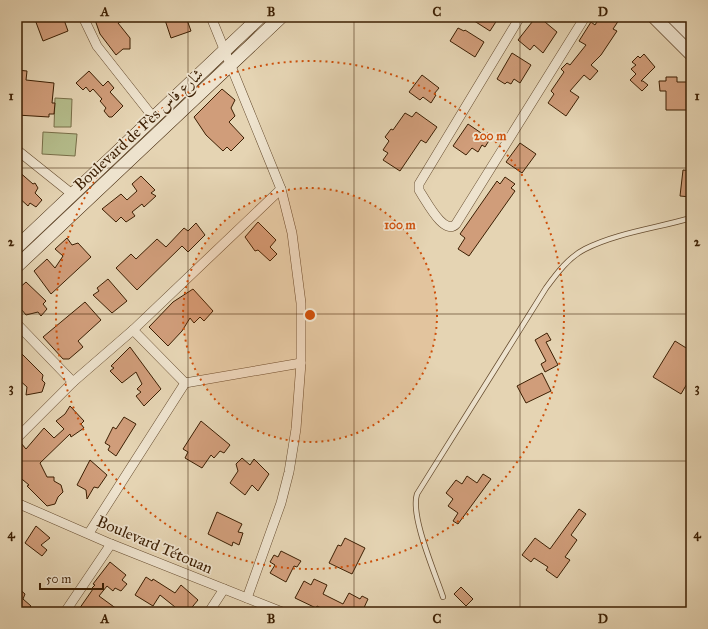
<svg xmlns="http://www.w3.org/2000/svg" width="708" height="629" font-family="'IM FELL Great Primer',Amiri,serif">
  <style>
    .green { fill: #b5bd8c; stroke: #786e48 }
    .building { fill: #d09d7a; stroke: #3c1f03 }
    .lines { fill: none; stroke-linecap: round; stroke-linejoin: round }
    .service-casing { stroke: #664c2f; stroke-width: 6 }
    .minor-casing { stroke: #664c2f; stroke-width: 10 }
    .secondary-casing { stroke: #3c1f03; stroke-width: 14 }
    .service { stroke: #eee3ce; stroke-width: 4.5 }
    .minor { stroke: #eee3ce; stroke-width: 9 }
    .secondary { stroke: #eee3ce; stroke-width: 13 }
    .grid { fill: none; stroke: #3c1f03; stroke-width: 1; stroke-opacity: 0.55 }
    .ring { fill: none; stroke: #ce500b; stroke-width: 2; stroke-dasharray: 2 4 }
    .labels { text-anchor: middle; stroke-width: 3.5; stroke-linejoin: round; paint-order: stroke }
    .street-label { font-size: 16px; fill: #3c1f03; stroke: #eee3ce }
    .centre { fill: #ce500b; stroke: #eee3ce; stroke-width: 2 }
    .ring-label { font-size: 12px; text-anchor: middle; font-weight: bold; fill: #ce500b; stroke: #eee3ce; stroke-width: 3.5; stroke-linejoin: round; paint-order: stroke }
    .neatline { fill: none; stroke: #3c1f03; stroke-width: 1.5 }
    .grid-label { font-size: 13px; text-anchor: middle; font-weight: bold; fill: #3c1f03 }
  </style>
  <rect width="100%" height="100%" fill="#e5d4b3"/>
  <filter id="stains"><feTurbulence type="fractalNoise" baseFrequency=".005" numOctaves="4"/><feColorMatrix values="0 0 0 0 .2 0 0 0 0 .09 0 0 0 0 .02 0 0 0 .5 -.17"/></filter>
  <radialGradient id="worn" r=".72"><stop offset=".6" stop-color="#630" stop-opacity="0"/><stop offset="1" stop-color="#630" stop-opacity=".3"/></radialGradient>
  <!-- green -->
  <g class="green">
    <path d="M 55,98 L 72,99 L 71,127 L 54,127 Z"/>
    <path d="M 43,132 L 77,134 L 75,156 L 42,154 Z"/>
  </g>
  <!-- building -->
  <g class="building">
    <path d="M 34,17 L 63,17 L 68,31 L 43,41 Z"/>
    <path d="M 94,17 L 133,17 L 118,23 L 130,38 L 130,49 L 123,49 L 116,55 L 100,34 Z"/>
    <path d="M 164,17 L 186,17 L 191,31 L 171,38 Z"/>
    <path d="M 468,17 L 499,17 L 490,31 Z"/>
    <path d="M 536,17 L 539,17 L 557,32 L 543,53 L 534,45 L 530,50 L 518,40 Z"/>
    <path d="M 600,17 L 621,17 L 613,29 L 617,31 L 601,55 L 591,65 L 598,71 L 590,80 L 584,75 L 570,91 L 579,97 L 566,116 L 548,103 L 554,94 L 551,91 L 564,72 L 561,69 L 567,63 L 570,65 L 586,45 L 579,41 L 591,22 L 595,25 Z"/>
    <path d="M 458,28 L 464,31 L 465,30 L 484,42 L 475,57 L 450,41 Z"/>
    <path d="M 512,53 L 531,65 L 520,83 L 514,79 L 511,84 L 507,82 L 505,84 L 497,79 Z"/>
    <path d="M 644,54 L 655,67 L 641,81 L 643,81 L 648,85 L 642,91 L 630,80 L 636,74 L 631,69 L 636,65 L 632,62 L 638,56 L 640,58 Z"/>
    <path d="M 17,70 L 27,71 L 26,80 L 54,83 L 52,103 L 55,103 L 54,114 L 49,114 L 49,117 L 17,115 Z"/>
    <path d="M 89,71 L 103,86 L 108,81 L 114,88 L 110,92 L 123,106 L 112,117 L 109,117 L 104,111 L 106,108 L 100,101 L 102,99 L 93,89 L 90,92 L 86,87 L 83,90 L 76,83 Z"/>
    <path d="M 422,75 L 439,88 L 434,94 L 436,95 L 431,103 L 423,97 L 420,100 L 409,92 Z"/>
    <path d="M 666,77 L 677,77 L 677,82 L 689,82 L 689,110 L 666,110 L 666,91 L 660,91 L 659,81 L 666,81 Z"/>
    <path d="M 222,89 L 235,100 L 231,108 L 235,116 L 229,122 L 244,138 L 231,151 L 227,147 L 223,151 L 206,135 L 194,117 Z"/>
    <path d="M 416,112 L 437,127 L 426,143 L 421,140 L 400,171 L 383,160 L 388,153 L 383,150 L 389,141 L 385,137 L 391,129 L 393,130 L 405,113 L 412,117 Z"/>
    <path d="M 468,124 L 490,139 L 485,147 L 482,145 L 478,152 L 472,148 L 466,155 L 453,146 Z"/>
    <path d="M 520,143 L 536,154 L 522,173 L 506,162 Z"/>
    <path d="M 17,170 L 33,184 L 35,183 L 38,188 L 35,193 L 42,200 L 36,207 L 30,203 L 28,206 L 17,196 Z"/>
    <path d="M 683,170 L 691,171 L 691,197 L 680,196 Z"/>
    <path d="M 141,176 L 155,190 L 151,193 L 156,196 L 144,207 L 142,204 L 132,212 L 135,216 L 126,222 L 121,217 L 116,222 L 102,209 L 121,194 L 127,200 L 137,191 L 132,184 Z"/>
    <path d="M 505,177 L 515,184 L 511,188 L 515,191 L 469,256 L 458,249 L 465,238 L 460,234 L 497,181 L 500,184 Z"/>
    <path d="M 258,222 L 276,240 L 270,247 L 277,254 L 270,261 L 258,250 L 255,251 L 245,237 Z"/>
    <path d="M 196,223 L 205,235 L 188,252 L 182,246 L 137,290 L 116,268 L 131,254 L 136,259 L 157,239 L 166,247 L 184,228 L 188,231 Z"/>
    <path d="M 67,238 L 72,245 L 78,243 L 91,257 L 51,294 L 34,271 L 47,259 L 55,268 L 63,256 L 55,249 Z"/>
    <path d="M 108,279 L 127,301 L 112,313 L 93,295 L 99,291 L 97,288 Z"/>
    <path d="M 26,282 L 46,301 L 43,304 L 47,309 L 41,316 L 38,312 L 26,315 L 17,304 L 17,290 Z"/>
    <path d="M 193,289 L 213,311 L 204,321 L 200,317 L 194,323 L 190,318 L 182,331 L 168,346 L 149,327 L 173,302 Z"/>
    <path d="M 85,302 L 101,320 L 78,341 L 83,347 L 69,359 L 63,359 L 43,337 Z"/>
    <path d="M 547,333 L 551,340 L 546,342 L 558,365 L 545,372 L 541,364 L 546,361 L 535,340 Z"/>
    <path d="M 675,341 L 691,351 L 691,377 L 681,394 L 653,377 Z"/>
    <path d="M 130,347 L 161,389 L 144,406 L 136,396 L 141,392 L 137,389 L 142,384 L 136,372 L 122,383 L 110,371 L 114,368 L 111,366 Z"/>
    <path d="M 22,354 L 43,375 L 42,380 L 45,383 L 42,392 L 26,395 L 27,387 L 17,378 L 17,359 Z"/>
    <path d="M 542,373 L 551,391 L 526,403 L 517,386 Z"/>
    <path d="M 70,406 L 84,421 L 81,424 L 84,428 L 71,437 L 70,434 L 40,463 L 47,477 L 54,477 L 54,481 L 61,485 L 63,492 L 58,497 L 55,504 L 47,506 L 27,486 L 29,485 L 17,475 L 17,444 L 21,443 L 26,449 L 44,428 L 54,438 L 64,429 L 56,421 L 65,414 Z"/>
    <path d="M 124,417 L 136,424 L 116,456 L 108,450 L 110,446 L 105,443 L 113,427 L 116,429 Z"/>
    <path d="M 201,421 L 230,445 L 224,453 L 220,451 L 214,458 L 211,455 L 202,468 L 185,458 L 188,452 L 183,449 Z"/>
    <path d="M 242,458 L 250,465 L 254,459 L 269,474 L 258,491 L 252,485 L 245,495 L 230,483 L 238,471 L 236,464 Z"/>
    <path d="M 90,460 L 107,475 L 98,488 L 94,487 L 87,499 L 86,490 L 77,485 Z"/>
    <path d="M 483,474 L 491,479 L 458,524 L 453,521 L 458,513 L 448,506 L 453,499 L 446,493 L 456,480 L 462,484 L 467,476 L 477,483 Z"/>
    <path d="M 579,509 L 586,514 L 571,535 L 577,540 L 565,557 L 570,560 L 557,578 L 546,570 L 548,567 L 534,558 L 531,562 L 522,555 L 535,538 L 550,549 Z"/>
    <path d="M 217,512 L 242,524 L 238,532 L 243,533 L 239,545 L 233,542 L 232,546 L 208,534 Z"/>
    <path d="M 36,526 L 50,538 L 41,545 L 47,550 L 42,556 L 25,543 Z"/>
    <path d="M 345,538 L 365,548 L 352,574 L 329,563 L 338,545 L 341,546 Z"/>
    <path d="M 281,551 L 301,561 L 297,567 L 294,566 L 286,582 L 270,573 L 275,565 L 270,562 L 274,555 L 278,557 Z"/>
    <path d="M 110,562 L 126,575 L 122,580 L 127,584 L 121,591 L 115,588 L 113,591 L 107,586 L 99,596 L 121,612 L 77,612 L 93,589 L 92,588 L 95,585 L 93,584 Z"/>
    <path d="M 146,577 L 152,581 L 153,579 L 175,593 L 181,585 L 198,600 L 188,612 L 171,612 L 175,607 L 160,595 L 153,606 L 135,595 Z"/>
    <path d="M 314,579 L 327,585 L 323,594 L 343,604 L 349,593 L 360,599 L 362,596 L 368,599 L 362,612 L 329,612 L 317,606 L 316,608 L 295,598 L 304,581 L 311,585 Z"/>
    <path d="M 17,587 L 25,594 L 23,599 L 31,606 L 27,612 L 17,612 Z"/>
    <path d="M 461,587 L 473,599 L 466,606 L 454,594 Z"/>
  </g>
  <g class="lines">
    <!-- service casing -->
    <g class="service-casing">
      <path id="service" d="M 443,597 C 435,573 410,516 417,494 L 546,288 C 557,273 569,257 585,249 C 616,233 657,228 691,218"/>
    </g>
    <!-- minor casing -->
    <g class="minor-casing">
      <g id="minor">
        <path d="M 83,17 L 97,46 L 153,117"/>
        <path d="M 211,17 L 281,189 L 292,233 L 301,303 L 301,363 L 296,429 L 289,472 L 281,503 L 247,598"/>
        <path d="M 520,17 L 419,184 L 419,190 L 422,195 C 428,204 445,236 456,224 L 585,17"/>
        <path d="M 17,150 L 72,194"/>
        <path d="M 17,324 L 73,382"/>
        <path d="M 133,330 L 185,383"/>
        <path d="M 17,438 L 73,382 L 133,330 L 281,189"/>
        <path d="M 17,503 L 111,544 L 282,612"/>
        <path d="M 89,533 L 185,383 L 301,363"/>
        <path d="M 65,612 L 111,544"/>
        <path d="M 209,612 L 224,589"/>
      </g>
    </g>
    <!-- secondary casing -->
    <g class="secondary-casing">
      <g id="secondary">
        <path d="M 654,17 L 691,54"/>
        <path d="M 673,17 L 691,35"/>
        <path d="M 17,247 L 260,17"/>
        <path d="M 17,266 L 281,17"/>
      </g>
    </g>
    <!-- service -->
    <use href="#service" class="service"/>
    <!-- minor -->
    <use href="#minor" class="minor"/>
    <!-- secondary -->
    <use href="#secondary" class="secondary"/>
  </g>
  <!-- grid -->
  <path class="grid" d="M 188,17 L 188,612M 354,17 L 354,612M 520,17 L 520,612M 17,168 L 691,168M 17,314 L 691,314M 17,461 L 691,461"/>
  <!-- distance rings -->
  <circle cx="310" cy="315" r="127" fill="#ce500b" fill-opacity=".12"/>
  <g class="ring">
    <circle cx="310" cy="315" r="127"/>
    <circle cx="310" cy="315" r="254"/>
  </g>
  <g class="labels">
    <!-- street labels -->
    <g class="street-label">
      <text transform="translate(138 129) rotate(-43)" y="6">Boulevard de Fès شارع فاس</text>
      <text transform="translate(155 544) rotate(23)" y="6">Boulevard Tétouan</text>
    </g>
  </g>
  <circle cx="310" cy="315" r="6" class="centre"/>
  <g class="ring-label">
    <text x="490" y="140">200 m</text>
    <text x="400" y="229">100 m</text>
  </g>
  <!-- margin -->
  <rect width="708" height="629" fill="none" stroke="#e5d4b3" stroke-width="44"/>
  <!-- scale -->
  <path d="M40 583v6h63v-6" fill="none" stroke="#3c1f03" stroke-width="2"/>
  <text x="46" y="583" font-size="12" fill="#3c1f03" stroke="#eee3ce" stroke-width="3" paint-order="stroke">50 m</text>
  <rect x="22" y="22" width="664" height="585" class="neatline"/>
  <g class="grid-label">
    <text x="105" y="16">A</text>
    <text x="271" y="16">B</text>
    <text x="437" y="16">C</text>
    <text x="603" y="16">D</text>
    <text x="11" y="100">1</text>
    <text x="697" y="100">1</text>
    <text x="11" y="246">2</text>
    <text x="697" y="246">2</text>
    <text x="11" y="392">3</text>
    <text x="697" y="392">3</text>
    <text x="11" y="538">4</text>
    <text x="697" y="538">4</text>
    <text x="105" y="623">A</text>
    <text x="271" y="623">B</text>
    <text x="437" y="623">C</text>
    <text x="603" y="623">D</text>
  </g>
  <rect width="100%" height="100%" filter="url(#stains)"/>
  <rect width="100%" height="100%" fill="url(#worn)"/>
</svg>
